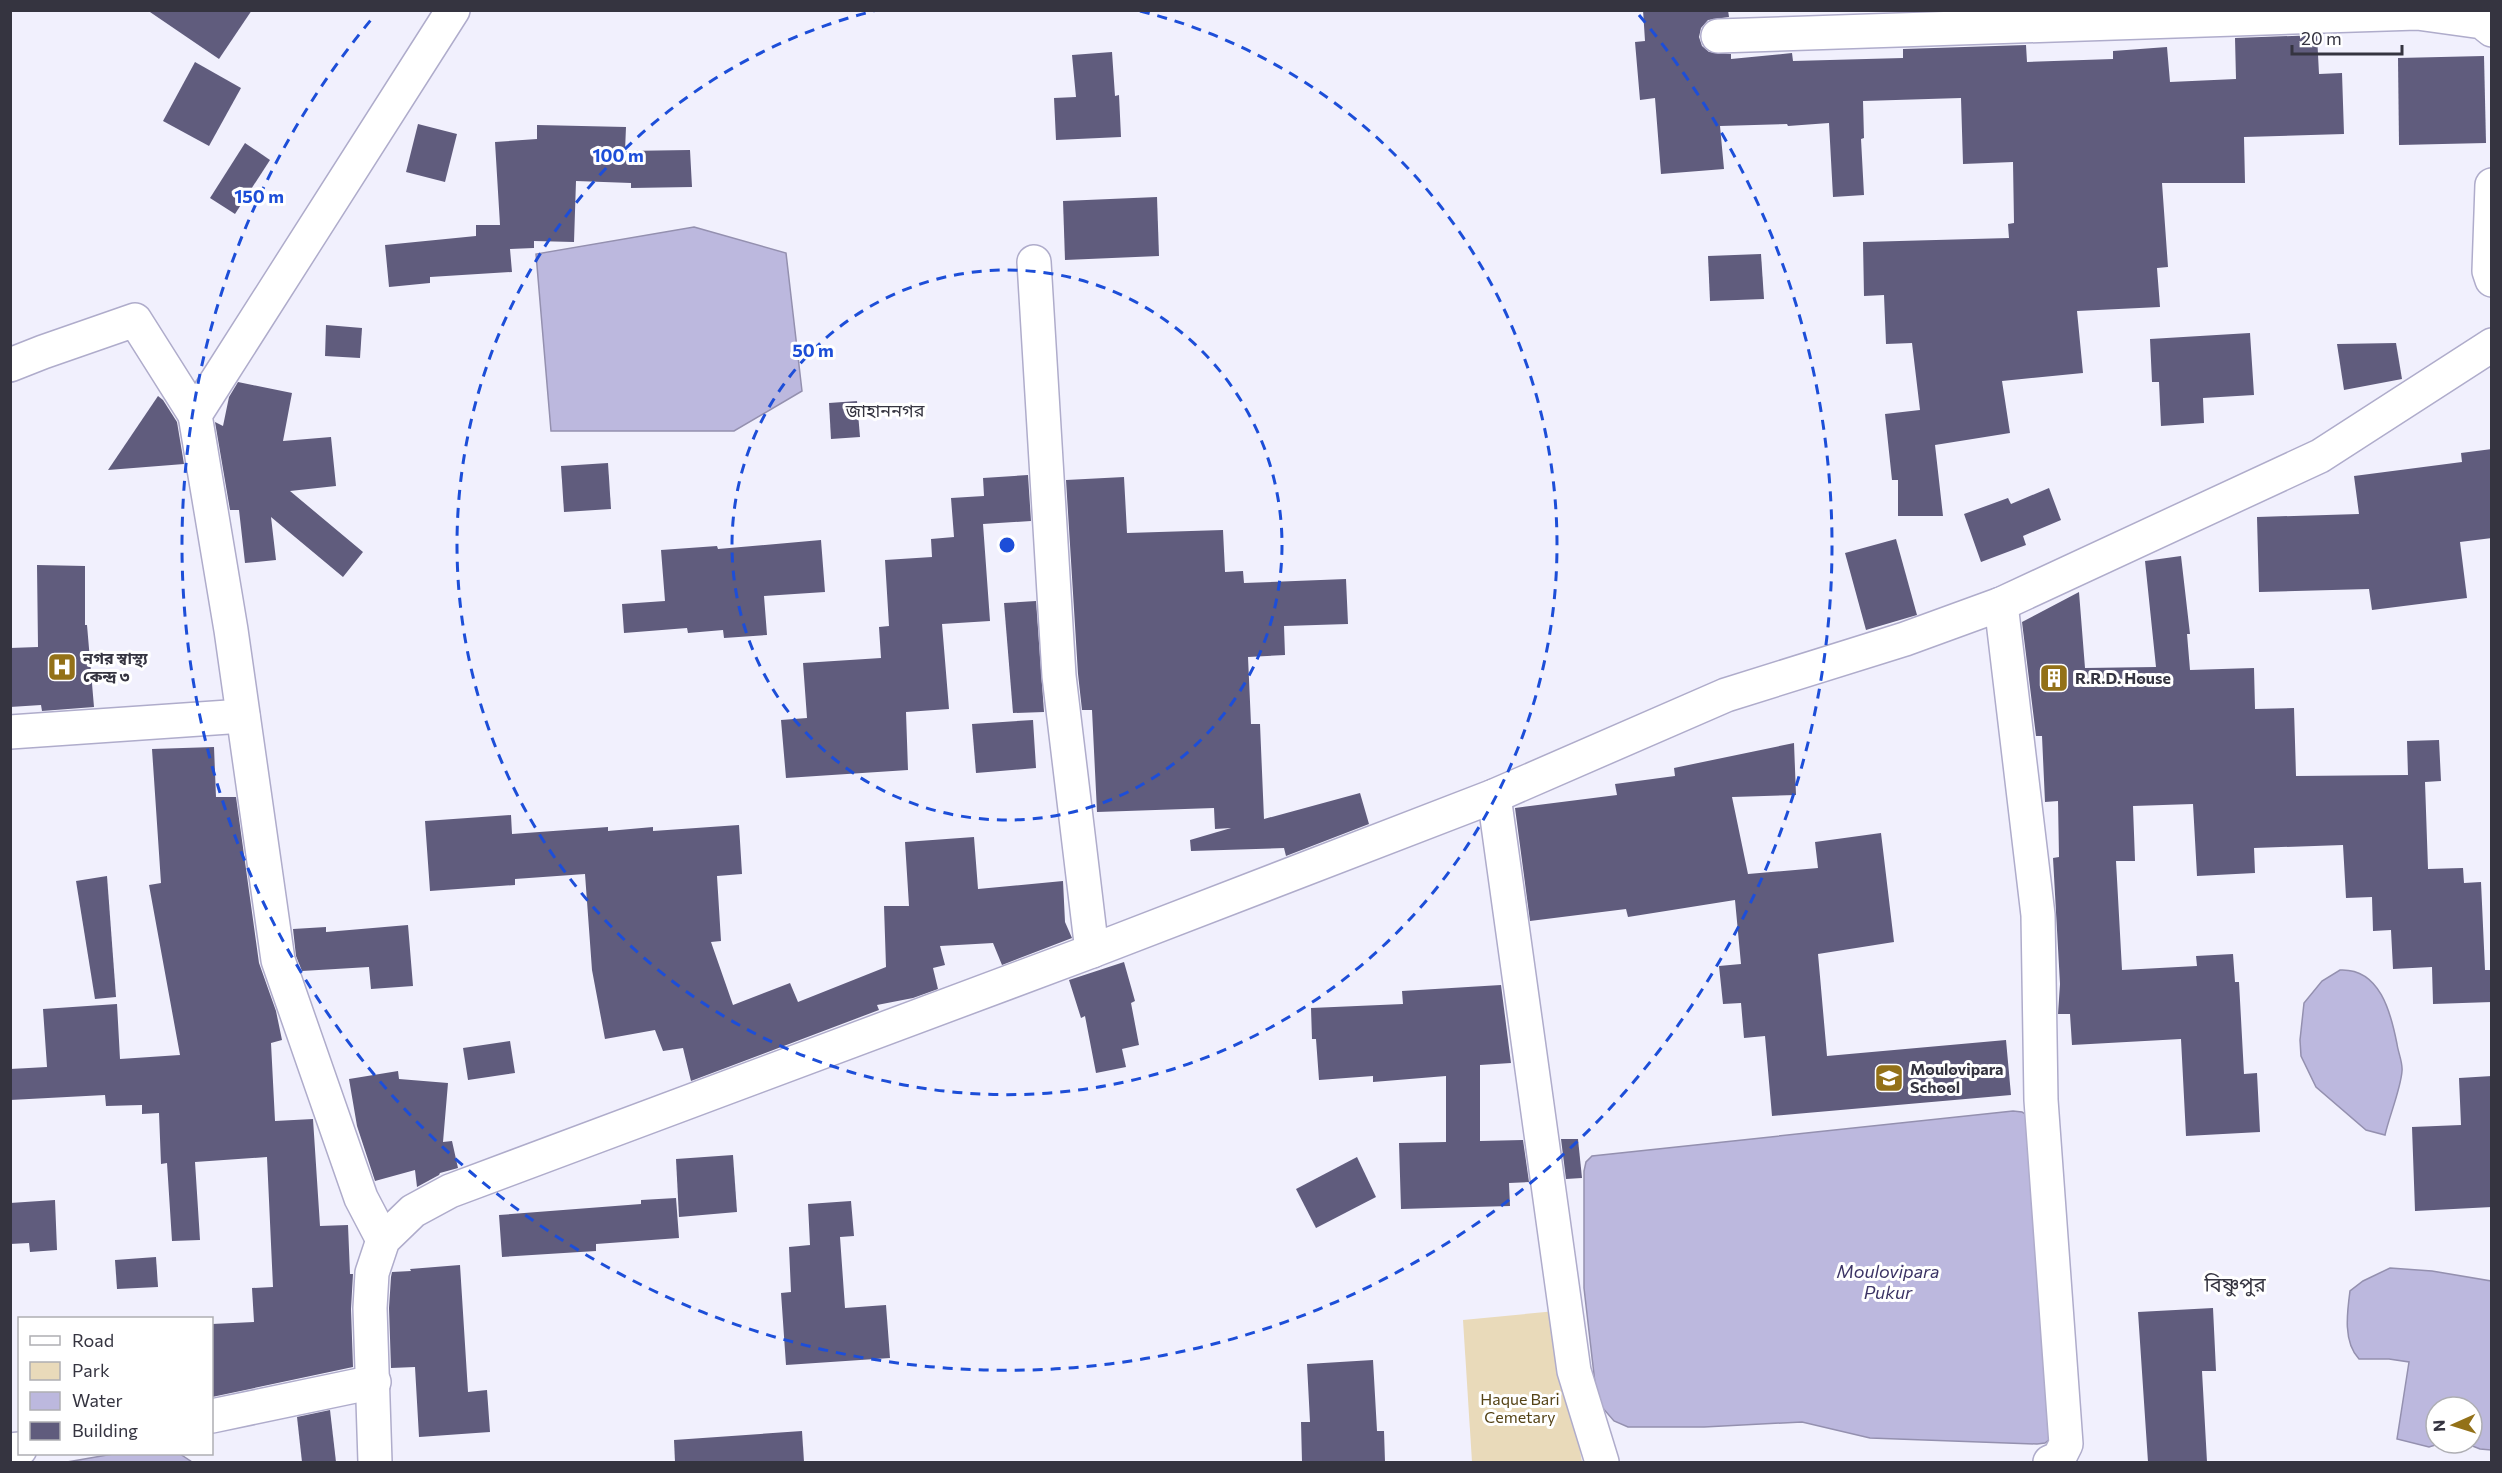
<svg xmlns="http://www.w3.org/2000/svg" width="2502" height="1473" font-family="Commissioner,'Noto Sans Bengali',sans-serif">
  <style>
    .green { fill: #e9daba }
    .water { fill: #bcb8de; stroke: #9490af; stroke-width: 1.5 }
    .building { fill: #605c7d }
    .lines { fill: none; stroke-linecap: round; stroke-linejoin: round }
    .minor-casing { stroke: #afaccb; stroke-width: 36 }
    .tertiary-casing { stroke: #afaccb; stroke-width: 36 }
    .minor { stroke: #fff; stroke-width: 33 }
    .tertiary { stroke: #fff; stroke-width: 33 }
    .ring { fill: none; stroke: #1d4ed8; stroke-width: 3; stroke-dasharray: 10 8 }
    .labels { text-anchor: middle; stroke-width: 6; stroke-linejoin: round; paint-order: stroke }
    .poi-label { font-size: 16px; font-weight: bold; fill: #353440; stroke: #fff; text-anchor: start }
    .park-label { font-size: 16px; fill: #554316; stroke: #fff }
    .neighbourhood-label { font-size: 18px; fill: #353440; stroke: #fff }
    .water-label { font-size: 18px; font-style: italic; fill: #3b3364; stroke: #fff }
    .quarter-label { font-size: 20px; fill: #353440; stroke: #fff }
    .centre { fill: #1d4ed8; stroke: #fff; stroke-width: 3 }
    .ring-label { font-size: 18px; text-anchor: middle; font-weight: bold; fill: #1d4ed8; stroke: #fff; stroke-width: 6; stroke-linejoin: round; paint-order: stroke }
  </style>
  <rect width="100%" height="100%" fill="#f1f0fd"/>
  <!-- green -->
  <path class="green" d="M 1556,1311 L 1582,1462 L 1472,1462 L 1463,1320 Z"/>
  <!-- water -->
  <g class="water">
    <path d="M 694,227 L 786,253 L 802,391 L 734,431 L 551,431 L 536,254 Z"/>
    <path d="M 2340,970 C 2380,968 2391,1013 2397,1044 C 2398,1052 2403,1063 2402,1071 C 2401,1088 2389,1117 2385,1135 L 2366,1130 L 2316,1087 L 2301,1056 L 2300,1040 L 2304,1003 L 2322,981 Z"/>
    <path d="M 2013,1111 L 2022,1112 L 2029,1117 L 2053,1437 L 2045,1443 L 2037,1444 L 1870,1438 L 1802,1422 L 1704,1427 L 1628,1427 L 1614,1421 L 1601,1406 L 1595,1383 L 1584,1288 L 1584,1171 L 1586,1162 L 1592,1156 Z"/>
    <path d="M 2390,1268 L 2432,1271 L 2491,1281 L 2491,1450 L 2480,1449 L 2465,1443 L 2472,1443 L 2472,1407 L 2436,1407 L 2436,1443 L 2442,1443 L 2429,1447 L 2397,1439 L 2409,1362 L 2389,1359 L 2359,1359 C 2343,1342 2347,1313 2350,1291 L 2363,1281 Z"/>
    <path d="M 113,1454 L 180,1454 L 192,1462 L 67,1462 Z"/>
  </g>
  <!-- building -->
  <g class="building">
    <path d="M 147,10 L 252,10 L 219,59 Z"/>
    <path d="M 1643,10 L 1728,10 L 1729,17 L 1708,20 L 1701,28 L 1699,37 L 1702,46 L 1709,52 L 1731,54 L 1731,59 L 1792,53 L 1793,61 L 1903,58 L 1903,49 L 2026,45 L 2027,62 L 2113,59 L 2113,51 L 2167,47 L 2170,82 L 2236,79 L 2235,38 L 2317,35 L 2319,74 L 2342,73 L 2344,134 L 2244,137 L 2245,183 L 2162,183 L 2168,267 L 2157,268 L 2160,307 L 2077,311 L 2083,373 L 2002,381 L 2010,433 L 1935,445 L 1943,516 L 1898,516 L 1898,480 L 1892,480 L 1885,414 L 1920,410 L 1912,343 L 1886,344 L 1884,295 L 1864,296 L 1863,242 L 2009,238 L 2008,224 L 2014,223 L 2013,162 L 1963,164 L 1961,98 L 1863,101 L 1864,138 L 1861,139 L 1864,195 L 1833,197 L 1829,123 L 1788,126 L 1787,124 L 1720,126 L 1724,169 L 1661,174 L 1655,98 L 1640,100 L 1635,42 L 1645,41 Z"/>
    <path d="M 1112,52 L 1115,96 L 1119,95 L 1121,137 L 1056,140 L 1054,98 L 1076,97 L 1072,55 Z"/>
    <path d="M 2484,56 L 2486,143 L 2399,145 L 2398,58 Z"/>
    <path d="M 195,62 L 241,88 L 209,146 L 163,121 Z"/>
    <path d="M 418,124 L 457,134 L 445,182 L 406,172 Z"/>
    <path d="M 537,125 L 626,127 L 625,151 L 690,150 L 692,187 L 631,188 L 631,183 L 576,181 L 574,242 L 534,241 L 534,248 L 510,249 L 512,272 L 430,277 L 430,283 L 389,287 L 385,245 L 476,236 L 476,225 L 500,225 L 495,142 L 537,139 Z"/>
    <path d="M 245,143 L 270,160 L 235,214 L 210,198 Z"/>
    <path d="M 1157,197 L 1159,256 L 1065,260 L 1063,201 Z"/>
    <path d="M 1761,254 L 1764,299 L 1710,301 L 1708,256 Z"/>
    <path d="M 326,325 L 362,328 L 360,358 L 325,356 Z"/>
    <path d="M 2250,333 L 2254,395 L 2203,398 L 2204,423 L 2161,426 L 2159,382 L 2152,382 L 2150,339 Z"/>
    <path d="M 2396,343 L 2402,379 L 2344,390 L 2337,344 Z"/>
    <path d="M 238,382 L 292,393 L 283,441 L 331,437 L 336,486 L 290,491 L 363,552 L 343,577 L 271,517 L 276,560 L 245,563 L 239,510 L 230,510 L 215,422 L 223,426 L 229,397 Z"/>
    <path d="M 158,396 L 163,400 L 177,422 L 184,464 L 108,470 Z"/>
    <path d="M 857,401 L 860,437 L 831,439 L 829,403 Z"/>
    <path d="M 2492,449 L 2492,538 L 2460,542 L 2467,598 L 2372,610 L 2369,589 L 2259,592 L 2257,517 L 2359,514 L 2354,476 L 2462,462 L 2461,453 Z"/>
    <path d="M 608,463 L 611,509 L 564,512 L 561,466 Z"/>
    <path d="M 1028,475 L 1031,521 L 983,524 L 990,621 L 942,624 L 949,709 L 906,712 L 908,770 L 786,778 L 781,720 L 807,718 L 803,663 L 881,658 L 879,627 L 889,626 L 885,560 L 932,557 L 931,539 L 954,537 L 951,498 L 984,496 L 983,478 Z"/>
    <path d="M 1124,477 L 1127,533 L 1223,530 L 1225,572 L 1243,571 L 1244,583 L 1346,579 L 1348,624 L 1284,626 L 1285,655 L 1248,657 L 1251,724 L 1260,724 L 1264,819 L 1360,793 L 1369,824 L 1286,856 L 1284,848 L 1191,851 L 1190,840 L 1231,828 L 1215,829 L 1214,808 L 1097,812 L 1092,710 L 1082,710 L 1078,674 L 1066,480 Z"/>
    <path d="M 2049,488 L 2061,520 L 2023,536 L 2026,545 L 1981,562 L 1964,514 L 2008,498 L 2011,504 Z"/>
    <path d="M 1896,539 L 1917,615 L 1866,630 L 1845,553 Z"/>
    <path d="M 821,540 L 825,592 L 764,596 L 767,635 L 724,638 L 723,630 L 688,633 L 687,628 L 624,633 L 622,604 L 665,601 L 661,550 L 717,546 L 718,549 Z"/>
    <path d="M 2181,556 L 2190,634 L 2187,634 L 2190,670 L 2254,668 L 2255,709 L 2294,708 L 2296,776 L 2408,775 L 2407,741 L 2439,740 L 2441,781 L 2425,782 L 2428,869 L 2463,868 L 2464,883 L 2481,882 L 2485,970 L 2492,970 L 2492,1002 L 2433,1004 L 2432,967 L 2393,969 L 2391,930 L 2373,931 L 2372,897 L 2346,898 L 2343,845 L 2254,848 L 2255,873 L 2197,876 L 2193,804 L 2133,806 L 2135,861 L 2116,861 L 2122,970 L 2197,966 L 2196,956 L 2233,954 L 2235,982 L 2239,982 L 2244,1074 L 2257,1073 L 2260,1132 L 2186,1136 L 2181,1039 L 2072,1045 L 2070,1014 L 2058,1014 L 2060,984 L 2053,858 L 2059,857 L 2058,801 L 2045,802 L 2042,736 L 2036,736 L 2022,622 L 2079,592 L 2085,668 L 2156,667 L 2145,561 Z"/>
    <path d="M 37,565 L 85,566 L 85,625 L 87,625 L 94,707 L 42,711 L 41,705 L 10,707 L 10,648 L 38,647 Z"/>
    <path d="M 1036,601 L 1044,712 L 1013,713 L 1004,603 Z"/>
    <path d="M 1033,720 L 1036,768 L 976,773 L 972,724 Z"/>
    <path d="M 1794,743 L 1796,795 L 1732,797 L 1748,874 L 1818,868 L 1815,842 L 1881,833 L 1894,942 L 1818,954 L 1827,1056 L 2006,1040 L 2011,1095 L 1772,1116 L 1765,1036 L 1744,1038 L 1741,1003 L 1723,1004 L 1719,966 L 1741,964 L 1735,900 L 1628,917 L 1626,909 L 1530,921 L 1515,808 L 1617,795 L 1615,784 L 1675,776 L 1674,768 Z"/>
    <path d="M 214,747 L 216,797 L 236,797 L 259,963 L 276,1011 L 282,1040 L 271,1043 L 275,1121 L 313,1119 L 320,1226 L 348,1225 L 350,1274 L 353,1274 L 351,1309 L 353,1367 L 212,1397 L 212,1324 L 254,1322 L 252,1288 L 273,1287 L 267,1157 L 195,1162 L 200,1240 L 172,1241 L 167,1163 L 161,1164 L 159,1113 L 142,1114 L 142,1105 L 106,1106 L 105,1095 L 10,1100 L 10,1069 L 47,1067 L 43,1009 L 117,1004 L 120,1059 L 180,1055 L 149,885 L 161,883 L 152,749 Z"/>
    <path d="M 511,815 L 512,834 L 608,827 L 608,831 L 653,827 L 653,831 L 739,825 L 742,874 L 717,876 L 721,941 L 711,942 L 733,1005 L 790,983 L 798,1002 L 886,967 L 884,906 L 909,906 L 905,842 L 974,837 L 978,889 L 1063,881 L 1065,922 L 1072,938 L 1002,965 L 993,943 L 940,946 L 945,965 L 933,968 L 938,989 L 913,998 L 877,1005 L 879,1010 L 691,1081 L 683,1048 L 663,1051 L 655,1030 L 605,1039 L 592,970 L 585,874 L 515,879 L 515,885 L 430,891 L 425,821 Z"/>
    <path d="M 107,876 L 116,997 L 95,999 L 76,881 Z"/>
    <path d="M 408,925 L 413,986 L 371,989 L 369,967 L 302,971 L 296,956 L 293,929 L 326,927 L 326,932 Z"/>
    <path d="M 1124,962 L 1135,1001 L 1131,1003 L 1139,1045 L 1122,1049 L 1126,1067 L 1096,1073 L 1085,1016 L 1081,1018 L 1069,980 Z"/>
    <path d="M 1501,985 L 1511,1063 L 1480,1065 L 1480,1141 L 1523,1140 L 1529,1182 L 1509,1183 L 1510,1206 L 1401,1209 L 1399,1143 L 1446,1142 L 1446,1076 L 1373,1082 L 1373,1076 L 1319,1080 L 1316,1039 L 1312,1039 L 1311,1008 L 1403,1004 L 1402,991 Z"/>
    <path d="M 510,1041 L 515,1073 L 468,1080 L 463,1048 Z"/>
    <path d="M 398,1071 L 399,1079 L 448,1083 L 443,1142 L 452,1141 L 458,1168 L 440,1173 L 439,1175 L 417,1187 L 415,1170 L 375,1181 L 357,1126 L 349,1079 Z"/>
    <path d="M 2492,1076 L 2492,1207 L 2415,1211 L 2412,1127 L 2461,1125 L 2459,1078 Z"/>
    <path d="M 1561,1139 L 1578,1139 L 1582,1178 L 1566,1179 Z"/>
    <path d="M 733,1155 L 737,1212 L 679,1217 L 676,1159 Z"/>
    <path d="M 1357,1157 L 1376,1197 L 1316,1228 L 1296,1189 Z"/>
    <path d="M 676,1198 L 679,1238 L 596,1244 L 596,1251 L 502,1257 L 499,1215 L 641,1204 L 641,1200 Z"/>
    <path d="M 55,1200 L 57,1250 L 30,1252 L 29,1243 L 10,1244 L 10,1203 Z"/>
    <path d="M 851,1201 L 854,1236 L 840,1237 L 845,1308 L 886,1305 L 890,1358 L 786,1365 L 781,1293 L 791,1292 L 789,1247 L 810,1245 L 808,1204 Z"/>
    <path d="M 156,1257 L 158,1287 L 117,1289 L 115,1260 Z"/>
    <path d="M 460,1265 L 468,1392 L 487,1390 L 490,1432 L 419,1437 L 415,1367 L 391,1368 L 389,1308 L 391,1277 L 392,1272 L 411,1271 L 410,1269 Z"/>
    <path d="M 2213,1308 L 2216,1371 L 2202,1371 L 2207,1462 L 2148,1462 L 2138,1312 Z"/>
    <path d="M 1373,1360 L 1377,1431 L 1384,1431 L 1385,1462 L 1302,1462 L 1301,1422 L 1310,1422 L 1307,1364 Z"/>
    <path d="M 330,1410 L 336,1462 L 302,1462 L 297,1417 Z"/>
    <path d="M 802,1431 L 804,1462 L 675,1462 L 674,1440 Z"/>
  </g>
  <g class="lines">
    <!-- minor casing -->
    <g class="minor-casing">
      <g id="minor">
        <path d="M 1718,36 L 2417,13 L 2482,22 L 2492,30"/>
        <path d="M 2492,185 L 2489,271 L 2492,280"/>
        <path d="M 1034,262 L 1059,676 L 1092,951"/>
        <path d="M 10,365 L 43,352 L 135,320 L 195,415"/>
        <path d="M 2001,604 L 2038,915 L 2041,1100 L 2066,1444 L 2059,1458 L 2050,1462"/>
        <path d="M 10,732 L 243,716"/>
        <path d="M 1494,796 L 1574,1371 L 1602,1462"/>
        <path d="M 383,1240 L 361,1198 L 278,960 L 231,630 L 195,415 L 453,10"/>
        <path d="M 212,1416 L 374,1382"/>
        <path d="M 10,1450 L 20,1449"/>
      </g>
    </g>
    <!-- tertiary casing -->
    <g class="tertiary-casing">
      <path id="tertiary" d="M 375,1462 L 370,1308 L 372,1273 L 383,1240 L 413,1211 L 450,1191 L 1092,951 L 1494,796 L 1726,695 L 1905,639 L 2001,604 L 2320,456 L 2492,345"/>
    </g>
    <!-- minor -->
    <use href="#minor" class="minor"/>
    <!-- tertiary -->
    <use href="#tertiary" class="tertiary"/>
  </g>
  <!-- distance rings -->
  <g class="ring">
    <circle cx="1007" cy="545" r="275"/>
    <path d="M1140 11A550 550 0 1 1 874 11"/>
    <path d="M1639 15A825 825 0 1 1 375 15"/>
  </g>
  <!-- icons -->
  <defs>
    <g id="hospital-square" transform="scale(1.5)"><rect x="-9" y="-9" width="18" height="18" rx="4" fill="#937118" stroke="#fff"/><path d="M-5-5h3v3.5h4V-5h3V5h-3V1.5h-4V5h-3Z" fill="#fff"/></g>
    <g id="building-square" transform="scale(1.5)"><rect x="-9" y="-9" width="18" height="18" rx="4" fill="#937118" stroke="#fff"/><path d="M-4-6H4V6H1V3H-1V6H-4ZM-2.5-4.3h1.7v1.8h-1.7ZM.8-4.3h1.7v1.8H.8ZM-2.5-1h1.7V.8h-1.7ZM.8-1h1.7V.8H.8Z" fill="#fff"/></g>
    <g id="school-square" transform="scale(1.5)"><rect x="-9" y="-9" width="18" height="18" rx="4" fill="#937118" stroke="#fff"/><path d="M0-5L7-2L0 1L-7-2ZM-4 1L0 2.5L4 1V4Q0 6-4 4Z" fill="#fff"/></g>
  </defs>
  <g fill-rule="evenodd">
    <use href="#hospital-square" x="62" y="667"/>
    <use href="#building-square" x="2054" y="678"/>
    <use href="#school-square" x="1889" y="1078"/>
  </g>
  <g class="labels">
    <!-- poi labels -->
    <g class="poi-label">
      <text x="83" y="664">নগর স্বাস্থ্য<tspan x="83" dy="18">কেন্দ্র ৩</tspan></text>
      <text x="2075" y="684">R.R.D. House</text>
      <text x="1910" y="1075">Moulovipara<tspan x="1910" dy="18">School</tspan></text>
    </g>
    <!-- park labels -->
    <g class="park-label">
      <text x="1520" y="1405">Haque Bari<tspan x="1520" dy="18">Cemetary</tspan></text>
    </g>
    <!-- neighbourhood labels -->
    <g class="neighbourhood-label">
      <text x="885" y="417">জাহাননগর</text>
    </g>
    <!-- water labels -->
    <g class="water-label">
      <text x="1888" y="1278">Moulovipara<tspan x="1888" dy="21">Pukur</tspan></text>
    </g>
    <!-- quarter labels -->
    <g class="quarter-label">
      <text x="2235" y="1292">বিষ্ণুপুর</text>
    </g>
  </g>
  <circle cx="1007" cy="545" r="9" class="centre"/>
  <g class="ring-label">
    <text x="618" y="162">100 m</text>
    <text x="259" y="203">150 m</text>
    <text x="813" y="357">50 m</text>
  </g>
  <!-- border -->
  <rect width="2502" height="1473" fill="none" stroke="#353440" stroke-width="24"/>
  <!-- legend -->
  <rect x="18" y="1317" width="195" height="138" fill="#ffffff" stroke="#aeaeb3" stroke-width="1.5"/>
  <rect x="30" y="1336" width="30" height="9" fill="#ffffff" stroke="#aeaeb3" stroke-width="1.5"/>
  <text x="72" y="1347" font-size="18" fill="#353440">Road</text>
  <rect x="30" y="1362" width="30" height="18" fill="#e9daba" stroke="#aeaeb3" stroke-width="1.5"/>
  <text x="72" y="1377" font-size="18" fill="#353440">Park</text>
  <rect x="30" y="1392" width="30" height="18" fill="#bcb8de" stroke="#aeaeb3" stroke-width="1.5"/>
  <text x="72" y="1407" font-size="18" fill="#353440">Water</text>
  <rect x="30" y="1422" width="30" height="18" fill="#605c7d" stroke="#aeaeb3" stroke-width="1.5"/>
  <text x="72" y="1437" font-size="18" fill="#353440">Building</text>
  <!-- north arrow -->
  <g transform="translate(2454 1425) rotate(267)"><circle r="28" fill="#ffffff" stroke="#aeaeb3" stroke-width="1.5"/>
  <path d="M0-4.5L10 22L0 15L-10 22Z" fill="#937118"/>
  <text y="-9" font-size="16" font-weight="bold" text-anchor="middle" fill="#353440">N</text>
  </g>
  <!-- scale -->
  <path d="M2292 45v9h110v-9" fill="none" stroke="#353440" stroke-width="3"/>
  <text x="2301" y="45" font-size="18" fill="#353440" stroke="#ffffff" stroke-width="4.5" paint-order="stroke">20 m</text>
</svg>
